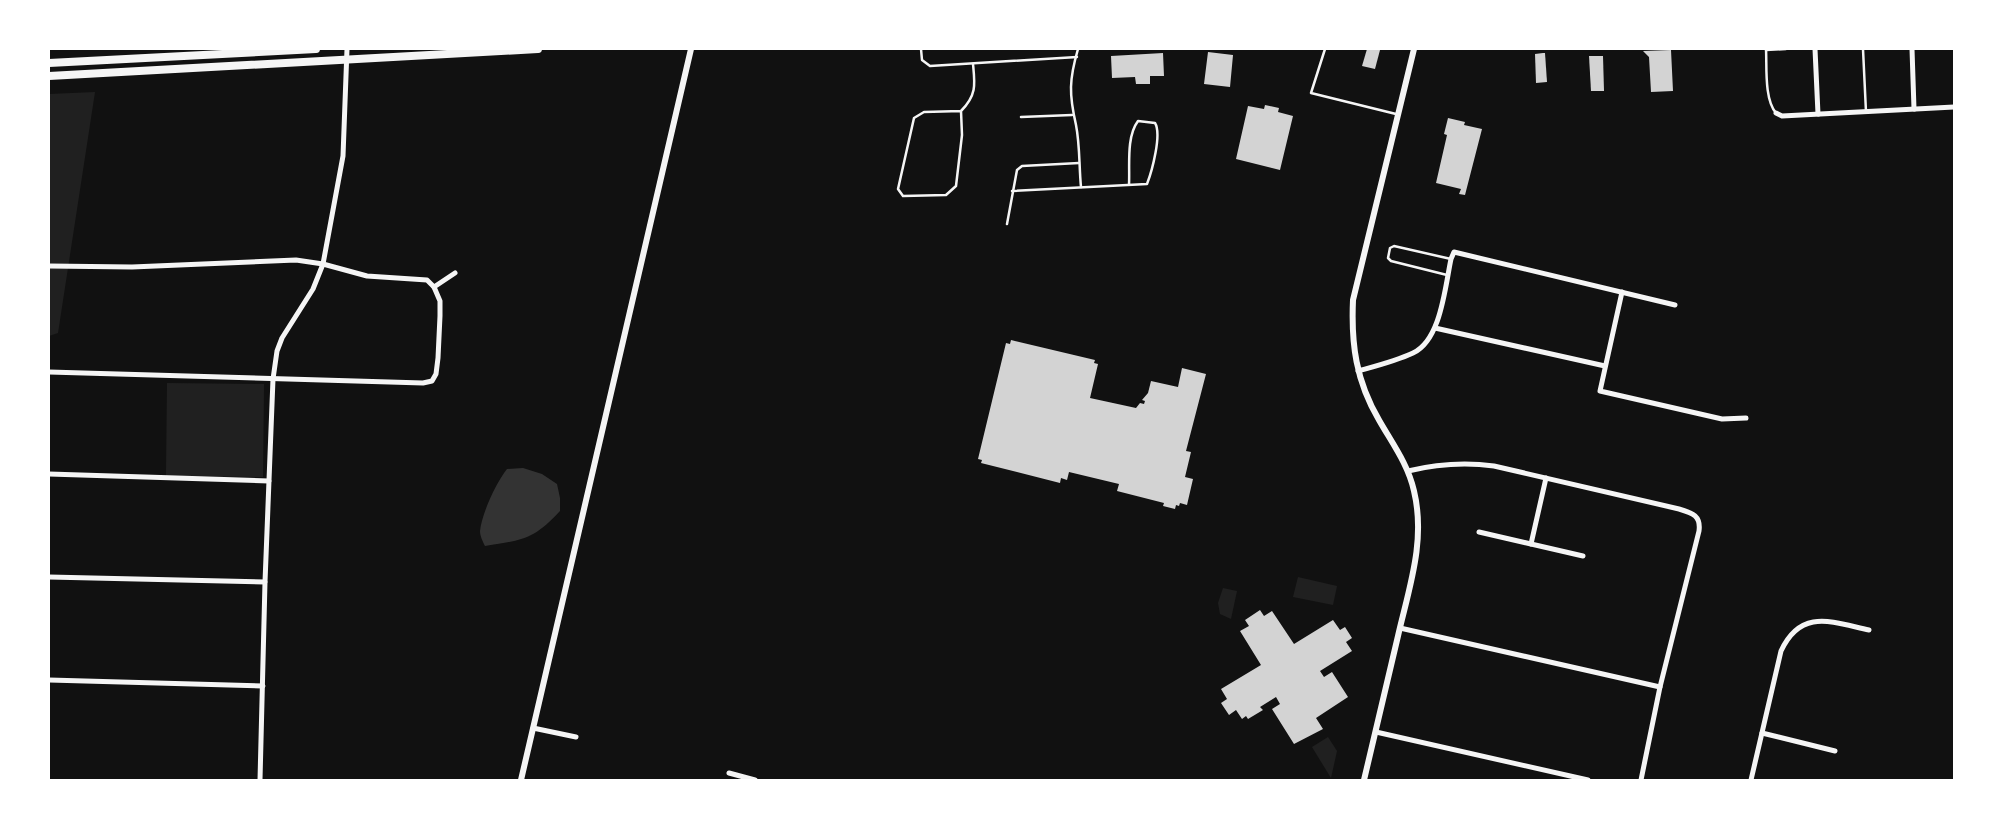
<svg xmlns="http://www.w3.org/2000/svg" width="2003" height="829" font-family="Poppins,sans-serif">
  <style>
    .green { fill: #202020 }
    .water { fill: #333 }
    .building { fill: #d3d3d3 }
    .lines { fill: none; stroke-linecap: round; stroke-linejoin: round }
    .service { stroke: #f5f5f5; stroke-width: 2.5 }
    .minor { stroke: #f5f5f5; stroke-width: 5 }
    .tertiary { stroke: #f5f5f5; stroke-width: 6 }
    .primary { stroke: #f5f5f5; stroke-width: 8 }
  </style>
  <rect width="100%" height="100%" fill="#111"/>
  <!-- green -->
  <g class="green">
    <path d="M 95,92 L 58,333 L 49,336 L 49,94 Z"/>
    <path d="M 167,383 L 264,384 L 263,477 L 166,476 Z"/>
    <path d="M 1298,577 L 1337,586 L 1333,605 L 1293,597 Z"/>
    <path d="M 1223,588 L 1237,591 L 1231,619 L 1220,614 L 1218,603 Z"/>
    <path d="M 1328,737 L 1337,751 L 1331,778 L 1312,747 Z"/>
  </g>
  <!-- water -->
  <path class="water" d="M 523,468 L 542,474 L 557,484 L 560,498 L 560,511 C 533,540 523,540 485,546 C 483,542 480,536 480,531 C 482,513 496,483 507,469 Z"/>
  <!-- building -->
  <g class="building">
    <path d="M 1367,49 L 1380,50 L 1375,69 L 1362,66 Z"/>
    <path d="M 1671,50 L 1673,91 L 1651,92 L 1649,57 L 1643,51 Z"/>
    <path d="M 1208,52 L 1233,55 L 1230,87 L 1204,84 Z"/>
    <path d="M 1163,53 L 1164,76 L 1150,76 L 1150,84 L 1136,84 L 1135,77 L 1112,78 L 1111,56 Z"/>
    <path d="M 1543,53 L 1545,53 L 1547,82 L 1536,83 L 1535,54 Z"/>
    <path d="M 1589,56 L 1603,56 L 1604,91 L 1591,91 Z"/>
    <path d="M 1265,105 L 1279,108 L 1278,112 L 1293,116 L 1280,170 L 1236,159 L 1248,106 L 1264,109 Z"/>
    <path d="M 1448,118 L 1465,122 L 1464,125 L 1482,129 L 1465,195 L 1459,194 L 1461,189 L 1436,183 L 1447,135 L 1444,134 Z"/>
    <path d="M 1011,340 L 1095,360 L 1094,363 L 1098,364 L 1090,398 L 1136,408 L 1140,403 L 1144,404 L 1145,401 L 1142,400 L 1148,393 L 1151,381 L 1178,387 L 1182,368 L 1206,374 L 1186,451 L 1191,452 L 1185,477 L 1193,479 L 1187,505 L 1180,503 L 1179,506 L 1176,505 L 1175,509 L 1163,506 L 1164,503 L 1117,491 L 1119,484 L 1069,472 L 1067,480 L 1061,478 L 1060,483 L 981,463 L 982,460 L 978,459 L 1006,343 L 1010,344 Z"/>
    <path d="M 1260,610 L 1264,616 L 1272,611 L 1294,644 L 1333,620 L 1340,630 L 1345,627 L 1352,638 L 1346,642 L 1352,651 L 1320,671 L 1324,677 L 1332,672 L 1348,697 L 1316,718 L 1323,729 L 1294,744 L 1272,709 L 1280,704 L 1276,697 L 1260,707 L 1263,710 L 1248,719 L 1246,716 L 1242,719 L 1236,710 L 1229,715 L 1221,703 L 1227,699 L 1221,689 L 1261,665 L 1240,631 L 1249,626 L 1245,620 Z"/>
  </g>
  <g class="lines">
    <!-- service -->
    <g class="service">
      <path d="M 921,49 L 922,60 L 930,66 L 1077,57"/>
      <path d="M 1078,49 C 1069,80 1069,94 1076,125 C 1080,145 1079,167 1081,187"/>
      <path d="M 1325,49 L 1311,93 L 1396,114"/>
      <path d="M 1766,49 C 1767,66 1764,99 1776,113"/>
      <path d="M 1863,49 L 1866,112"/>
      <path d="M 1766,50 L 1786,49"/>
      <path d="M 961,111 L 924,112 L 914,118 L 898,189 L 903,196 L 946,195 L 956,186 L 962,135 L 961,111 C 977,95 975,84 973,64"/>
      <path d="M 1021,117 L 1072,115"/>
      <path d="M 1012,191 L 1147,184 C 1152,171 1162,134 1155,123 L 1138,121 C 1126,137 1130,166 1129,185"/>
      <path d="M 1007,224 L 1017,170 L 1022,166 L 1079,163"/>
      <path d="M 1447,275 L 1391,261 L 1388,258 L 1390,248 L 1394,246 L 1451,259"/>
    </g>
    <!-- minor -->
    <g class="minor">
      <path d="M 1815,49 L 1818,114"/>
      <path d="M 1912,49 L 1914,109"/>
      <path d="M 1776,113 L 1782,116 L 1954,107"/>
      <path d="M 49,266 L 132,267 L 296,260 L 323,264 L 367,276 L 427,280 L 434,287 L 440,301 L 440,316 L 438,358 L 436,374 L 432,381 L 423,383 L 49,372"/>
      <path d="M 434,287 L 455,273"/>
      <path d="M 1622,292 L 1600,391 L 1722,419 L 1746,418"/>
      <path d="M 1435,328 L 1605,366"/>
      <path d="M 1358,371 C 1376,366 1396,361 1413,353 C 1441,340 1445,287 1451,259 L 1454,252 L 1675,305"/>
      <path d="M 1408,471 C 1437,464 1464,462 1494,466 L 1679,509 C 1693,513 1701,516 1699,531 L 1660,687 L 1641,780"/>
      <path d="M 49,474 L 269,481"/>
      <path d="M 1479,532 L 1583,556"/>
      <path d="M 1531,544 L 1546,478"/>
      <path d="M 49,577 L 265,582"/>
      <path d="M 1400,628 L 1660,687"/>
      <path d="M 49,680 L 263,686"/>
      <path d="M 533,728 L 576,737"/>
      <path d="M 1376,732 L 1588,780"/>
      <path d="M 1762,733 L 1835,751"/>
      <path d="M 729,773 L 755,780"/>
      <path d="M 260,780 L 265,582 L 273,379 L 277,351 L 282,338 L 313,289 L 323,264 L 343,156 L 347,49"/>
      <path d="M 1751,780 L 1781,651 C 1801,608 1832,622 1869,630"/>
    </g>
    <!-- tertiary -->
    <g class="tertiary">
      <path d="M 521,780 L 691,49"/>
      <path d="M 1364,780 C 1375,732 1387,684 1398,636 C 1409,588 1426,541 1414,491 C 1408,464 1392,443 1379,420 C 1356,381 1351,344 1353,300 L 1414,49"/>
    </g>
    <!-- primary -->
    <g class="primary">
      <path d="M 49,63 L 316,49"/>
      <path d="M 49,76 L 538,49"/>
    </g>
  </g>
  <!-- border -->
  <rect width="2003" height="829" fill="none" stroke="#ffffff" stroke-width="100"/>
</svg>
